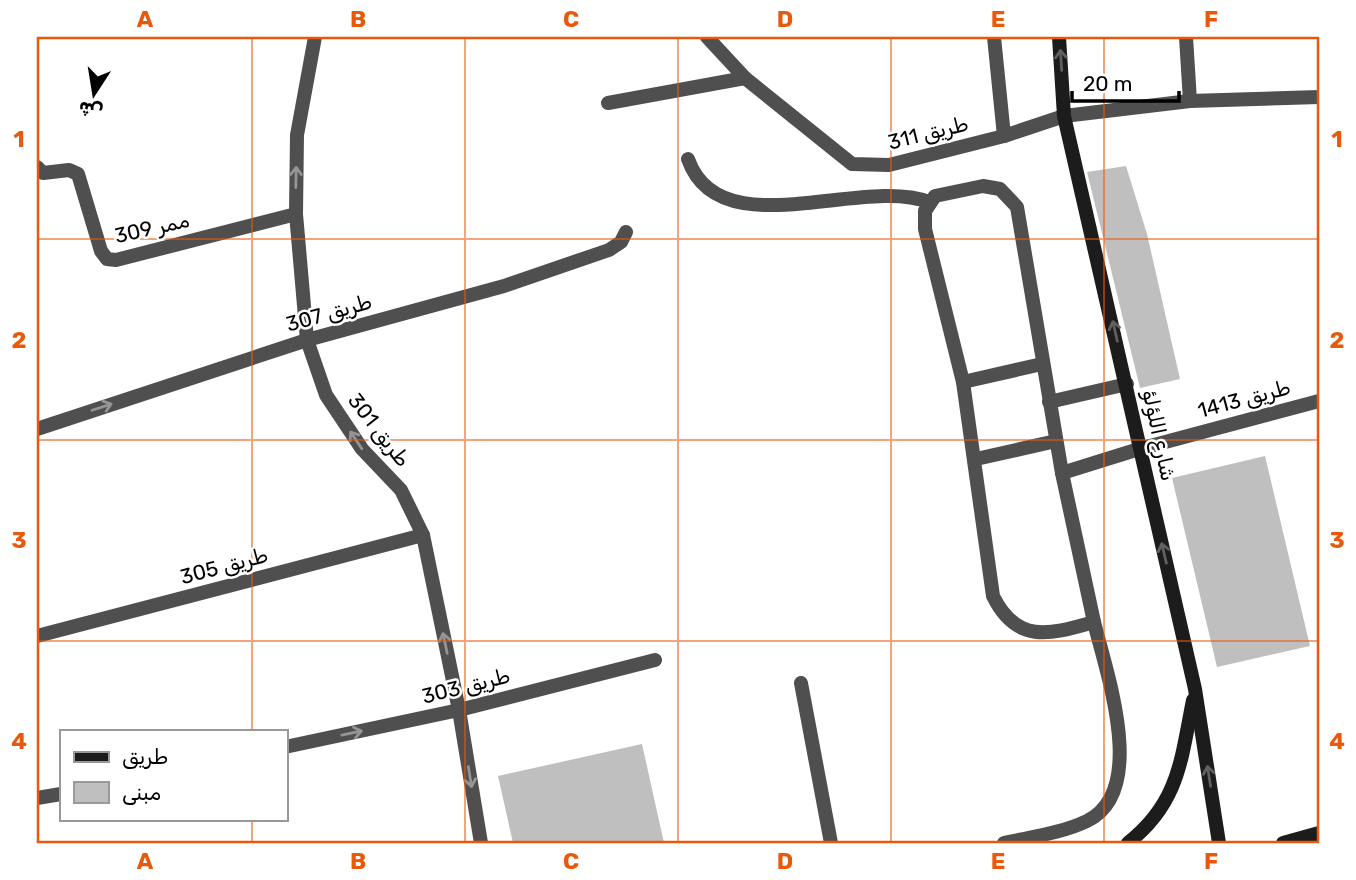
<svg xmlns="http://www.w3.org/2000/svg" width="1356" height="880" font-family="Rubik,Vazirmatn,sans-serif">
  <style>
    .building { fill: #bfbfbf }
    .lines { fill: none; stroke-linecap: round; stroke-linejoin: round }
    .lane { stroke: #4f4f4f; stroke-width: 14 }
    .street { stroke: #4f4f4f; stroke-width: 14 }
    .secondary { stroke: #1c1c1c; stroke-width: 14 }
    .oneway { stroke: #606060 }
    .oneway2 { stroke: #959595 }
    .grid { fill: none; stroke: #e8590c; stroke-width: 2; stroke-opacity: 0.55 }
    .labels { text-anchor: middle; stroke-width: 5; stroke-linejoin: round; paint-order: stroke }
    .street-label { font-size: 21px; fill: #000; stroke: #fff }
    .neatline { fill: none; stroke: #e8590c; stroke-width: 2.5 }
    .grid-label { font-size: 23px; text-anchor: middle; font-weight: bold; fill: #e8590c }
  </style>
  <rect width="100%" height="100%" fill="#fff"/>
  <!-- building -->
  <g class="building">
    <path d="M 1126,166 L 1147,234 L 1180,379 L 1140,388 L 1087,172 Z"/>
    <path d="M 1265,456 L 1310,646 L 1217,667 L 1172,478 Z"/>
    <path d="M 642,744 L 664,843 L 513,843 L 498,776 Z"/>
  </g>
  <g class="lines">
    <!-- lane -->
    <g class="lane">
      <path d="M 994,37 L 1004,136"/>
      <path d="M 688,159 C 719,248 861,176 929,202"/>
      <path d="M 983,186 L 1000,189 L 1017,207 L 1062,473 L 1094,622 C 1051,634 1017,645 993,596 L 963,382 L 925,229 L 925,211 L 935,196 Z"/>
      <path d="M 963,382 L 1042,364"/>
      <path d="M 1049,402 L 1127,384"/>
      <path d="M 976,459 L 1056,441"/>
      <path d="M 1062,473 L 1139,449"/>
      <path d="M 801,683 L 831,843"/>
      <path d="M 1004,843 C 1031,837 1062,833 1087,821 C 1149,791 1106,672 1094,622"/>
    </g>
    <!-- street -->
    <g class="street">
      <path d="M 315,37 L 297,135 L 296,214 L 307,340 L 326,395 L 362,449 L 401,490 L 423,535 L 459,710 L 481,843"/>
      <path d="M 707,37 L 745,78 L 852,164 L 889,165 L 1004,136 L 1064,116 L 1190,101 L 1319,97"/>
      <path d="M 1186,37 L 1190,101"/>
      <path d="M 608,103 L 745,78"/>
      <path d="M 37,167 L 43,173 L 69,170 L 78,174 L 101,251 L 107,259 L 116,260 L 296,214"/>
      <path d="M 37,429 L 307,340 L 504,286 L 609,250 L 621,242 L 626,232"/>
      <path d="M 1139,449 L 1319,401"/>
      <path d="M 37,636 L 423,535"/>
      <path d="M 285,747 L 459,710 L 655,660"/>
      <path d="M 37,798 L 61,794"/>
    </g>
    <!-- secondary -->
    <g class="secondary">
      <path d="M 1059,37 L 1064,116 L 1195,689 L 1219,843"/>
      <path d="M 1128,843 C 1179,803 1181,760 1193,700"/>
      <path d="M 1283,843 L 1319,833"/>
    </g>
  </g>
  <!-- one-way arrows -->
  <defs><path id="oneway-shaft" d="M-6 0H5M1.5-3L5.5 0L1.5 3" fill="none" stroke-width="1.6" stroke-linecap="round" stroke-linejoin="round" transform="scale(1.75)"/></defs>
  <g class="oneway">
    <use href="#oneway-shaft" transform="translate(1061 60) rotate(-94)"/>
    <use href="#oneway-shaft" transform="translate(1115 331) rotate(-103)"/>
    <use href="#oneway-shaft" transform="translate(1164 553) rotate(-103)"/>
    <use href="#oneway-shaft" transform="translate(1209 776) rotate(-99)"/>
  </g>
  <g class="oneway2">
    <use href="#oneway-shaft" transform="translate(296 177) rotate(-89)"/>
    <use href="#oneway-shaft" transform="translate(102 407) rotate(-18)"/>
    <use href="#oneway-shaft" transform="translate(356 440) rotate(-124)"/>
    <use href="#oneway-shaft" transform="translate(445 643) rotate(-102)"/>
    <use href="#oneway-shaft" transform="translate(352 733) rotate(-12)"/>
    <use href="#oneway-shaft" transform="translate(470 777) rotate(81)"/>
  </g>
  <!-- grid -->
  <path class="grid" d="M 252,37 L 252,731M 465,37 L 465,843M 678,37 L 678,843M 891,37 L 891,843M 1104,37 L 1104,843M 37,239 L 1319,239M 37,440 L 1319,440M 37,641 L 1319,641M 252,819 L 252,843"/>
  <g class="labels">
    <!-- street labels -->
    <g class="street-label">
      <text transform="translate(928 133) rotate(-14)" y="7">طريق 311</text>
      <text transform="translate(152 228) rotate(-13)" y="7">ممر 309</text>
      <text transform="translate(329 313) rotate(-16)" y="7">طريق 307</text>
      <text transform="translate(1244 399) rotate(-15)" y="7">طريق 1413</text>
      <text transform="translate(379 430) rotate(52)" y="7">طريق 301</text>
      <text transform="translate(1159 435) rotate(78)" y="7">شارع اللؤلؤ</text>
      <text transform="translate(224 566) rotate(-15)" y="7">طريق 305</text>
      <text transform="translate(466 686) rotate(-14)" y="7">طريق 303</text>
    </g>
  </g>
  <!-- border -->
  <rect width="1356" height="880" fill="none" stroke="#ffffff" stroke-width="77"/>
  <!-- legend -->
  <rect x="60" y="730" width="228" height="91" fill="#ffffff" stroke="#999999" stroke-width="2"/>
  <rect x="74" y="752" width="35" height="10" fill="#1c1c1c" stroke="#999999" stroke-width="2"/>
  <text x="122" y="764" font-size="21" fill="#000000">طريق</text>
  <rect x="74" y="782" width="35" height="21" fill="#bfbfbf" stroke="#999999" stroke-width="2"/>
  <text x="122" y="800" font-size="21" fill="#000000">مبنى</text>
  <!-- north arrow -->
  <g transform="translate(94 94) rotate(192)" stroke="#ffffff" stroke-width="5" paint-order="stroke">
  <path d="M0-5L12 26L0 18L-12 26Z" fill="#000000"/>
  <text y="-10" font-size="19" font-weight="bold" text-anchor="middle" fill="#000000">ش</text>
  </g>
  <!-- scale -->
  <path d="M1072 91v10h107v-10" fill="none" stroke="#000000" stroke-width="3.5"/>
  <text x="1083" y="91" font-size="21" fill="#000000" stroke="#ffffff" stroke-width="5" paint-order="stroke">20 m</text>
  <rect x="38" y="38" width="1280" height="804" class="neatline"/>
  <g class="grid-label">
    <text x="145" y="27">A</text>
    <text x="358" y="27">B</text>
    <text x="571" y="27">C</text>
    <text x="785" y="27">D</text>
    <text x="998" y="27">E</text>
    <text x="1211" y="27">F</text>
    <text x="19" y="147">1</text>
    <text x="1337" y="147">1</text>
    <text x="19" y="348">2</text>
    <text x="1337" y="348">2</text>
    <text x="19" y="548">3</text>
    <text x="1337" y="548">3</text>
    <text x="19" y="749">4</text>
    <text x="1337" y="749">4</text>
    <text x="145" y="869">A</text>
    <text x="358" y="869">B</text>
    <text x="571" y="869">C</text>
    <text x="785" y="869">D</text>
    <text x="998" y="869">E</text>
    <text x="1211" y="869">F</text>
  </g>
</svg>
